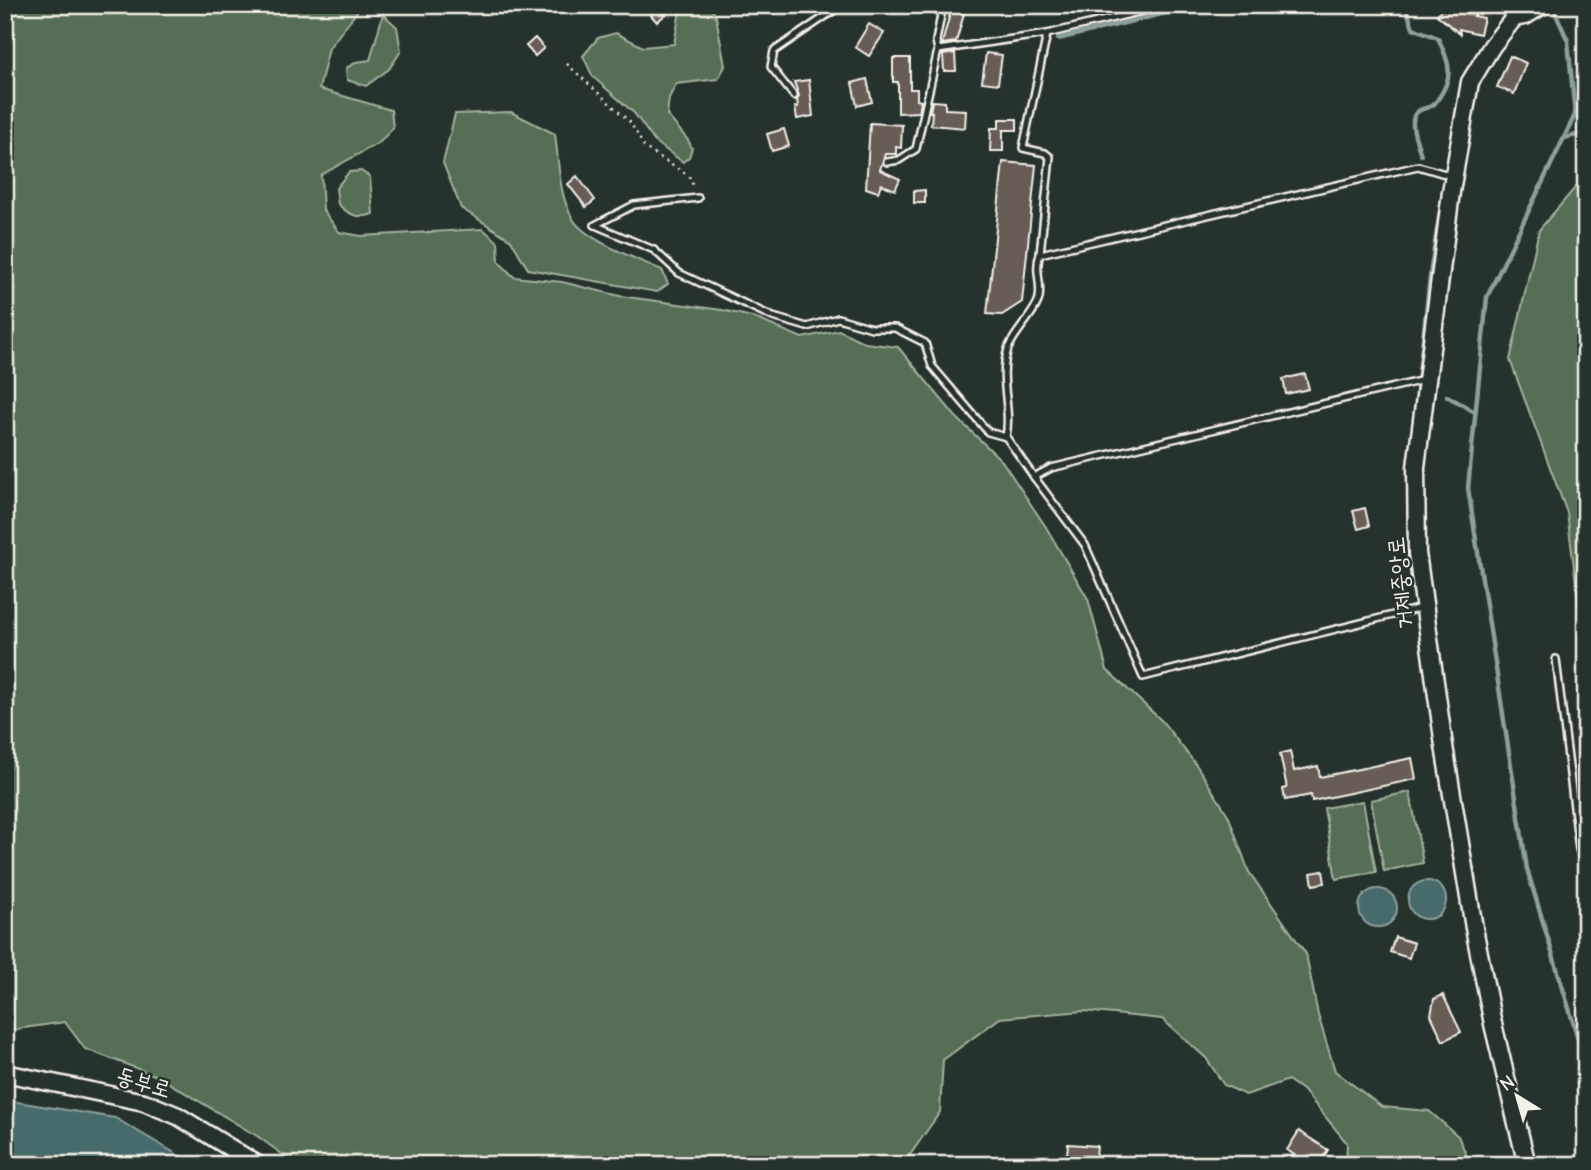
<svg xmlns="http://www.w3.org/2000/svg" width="1591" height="1170" font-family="'Comic Neue','Poor Story',sans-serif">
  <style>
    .green { fill: #546e54; stroke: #a4b09e; stroke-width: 2 }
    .water { fill: #466a6b; stroke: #8ca09d; stroke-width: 2 }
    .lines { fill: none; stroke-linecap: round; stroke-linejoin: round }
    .stream { stroke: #8ca09d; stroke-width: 4.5 }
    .building { fill: #685c57; stroke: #f4f1e8; stroke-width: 2 }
    .lane-casing { stroke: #f4f1e8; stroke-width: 10 }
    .secondary-casing { stroke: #f4f1e8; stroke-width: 21 }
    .path { stroke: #f4f1e8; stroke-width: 2.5; stroke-dasharray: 2 5; stroke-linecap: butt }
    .lane { stroke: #26332d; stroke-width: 5 }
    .secondary { stroke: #26332d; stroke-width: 16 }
    .labels { text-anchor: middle; stroke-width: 5; stroke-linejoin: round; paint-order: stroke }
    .street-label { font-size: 23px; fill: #f4f1e8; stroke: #26332d }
  </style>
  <rect width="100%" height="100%" fill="#26332d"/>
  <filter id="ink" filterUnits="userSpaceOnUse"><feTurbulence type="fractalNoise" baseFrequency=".0143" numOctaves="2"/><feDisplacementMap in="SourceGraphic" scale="14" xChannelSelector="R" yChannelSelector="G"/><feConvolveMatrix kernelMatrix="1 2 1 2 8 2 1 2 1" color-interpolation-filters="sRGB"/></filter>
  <g filter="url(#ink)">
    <!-- green -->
    <g class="green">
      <path d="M 5,5 L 362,5 L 329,48 L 319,89 L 391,110 L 393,128 L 380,142 L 321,175 L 323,210 L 339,232 L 361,236 L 483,229 L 498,242 L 499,262 L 514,277 L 562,282 L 620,296 L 722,310 L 752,317 L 802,338 L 839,330 L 865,343 L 898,347 L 956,417 L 1002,461 L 1046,527 L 1088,599 L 1107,670 L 1162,721 L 1197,766 L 1228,815 L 1249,872 L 1306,954 L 1318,1015 L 1335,1071 L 1382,1107 L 1429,1111 L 1458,1136 L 1471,1165 L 1346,1165 L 1347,1143 L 1305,1092 L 1288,1080 L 1246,1095 L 1224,1085 L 1206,1058 L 1162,1019 L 1084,1011 L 1000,1018 L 943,1060 L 940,1112 L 903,1165 L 297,1165 L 257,1136 L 157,1076 L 85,1049 L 65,1022 L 17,1029 L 5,1040 Z"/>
      <path d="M 681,5 L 709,5 L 716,16 L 725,66 L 718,79 L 676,84 L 669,98 L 667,115 L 688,140 L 692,148 L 689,157 L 683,162 L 655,142 L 634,113 L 593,77 L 583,56 L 598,38 L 616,33 L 643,47 L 674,44 Z"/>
      <path d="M 383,14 L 397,27 L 401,51 L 389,69 L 366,86 L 347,80 L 346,68 L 357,62 L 370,60 Z"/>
      <path d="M 511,112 L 555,134 C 559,161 558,194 573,219 C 585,240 639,260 662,270 L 668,284 L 657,292 L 528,269 L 511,240 L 461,208 L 443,163 L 455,114 Z"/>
      <path d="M 361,171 L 370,177 L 373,214 C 358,220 348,214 338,204 L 336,188 L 349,172 Z"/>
      <path d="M 1586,175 L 1586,660 L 1567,513 L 1510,360 L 1539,230 Z"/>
      <path d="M 1410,792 L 1423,863 L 1384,871 L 1371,800 Z"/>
      <path d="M 1363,801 L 1376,872 L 1336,879 L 1324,808 Z"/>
    </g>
    <!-- water -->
    <g class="water">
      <circle cx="1427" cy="900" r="19"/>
      <circle cx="1378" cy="908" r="19"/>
      <path d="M 5,1100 L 115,1118 L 195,1165 L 5,1165 Z"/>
    </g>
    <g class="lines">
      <!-- stream -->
      <g class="stream">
        <path d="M 1405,5 L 1413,28 L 1438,38 C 1447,58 1454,71 1443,91 C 1440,96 1437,102 1433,105 C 1427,109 1417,108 1414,116 C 1410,127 1418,144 1421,155"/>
        <path d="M 1552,5 L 1568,41 L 1575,115 L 1487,297 L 1468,488 L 1527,869 L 1586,1065"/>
        <path d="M 1058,39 L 1199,5"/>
        <path d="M 1564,138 L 1586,133"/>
        <path d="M 1417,392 L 1431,268 L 1444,186"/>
        <path d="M 1447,396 L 1475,412"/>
      </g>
    </g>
    <!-- building -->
    <g class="building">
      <path d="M 642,5 L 658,5 L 666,14 L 657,22 Z"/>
      <path d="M 1445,5 L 1484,5 L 1474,16 L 1484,18 L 1480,34 L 1459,29 L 1460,34 L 1437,15 Z"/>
      <path d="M 951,10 L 964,14 L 956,42 L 942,44 Z"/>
      <path d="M 869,24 L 884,33 L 869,56 L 855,47 Z"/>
      <path d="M 535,38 L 544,48 L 535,56 L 526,46 Z"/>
      <path d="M 955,53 L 956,71 L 944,71 L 943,55 Z"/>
      <path d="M 986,53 L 1002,55 L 998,84 L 982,82 Z"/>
      <path d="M 1510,56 L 1526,63 L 1514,94 L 1497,87 Z"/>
      <path d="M 893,58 L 910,58 L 910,89 L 917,89 L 917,100 L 921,101 L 919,112 L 898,113 L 898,82 L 893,82 Z"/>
      <path d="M 867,79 L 872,102 L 857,106 L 852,83 Z"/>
      <path d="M 809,80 L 813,116 L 797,119 L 795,107 L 798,107 L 797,100 L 799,96 L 794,82 Z"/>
      <path d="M 932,101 L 945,102 L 945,109 L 966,110 L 965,128 L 931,125 L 932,112 L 930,112 Z"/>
      <path d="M 999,119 L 1017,119 L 1017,130 L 1003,130 L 1003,151 L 990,151 L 991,128 L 999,128 Z"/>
      <path d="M 870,123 L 902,125 L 901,148 L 896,147 L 896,154 L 885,154 L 880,170 L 900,179 L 895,190 L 881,184 L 878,192 L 866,188 Z"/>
      <path d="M 784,129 L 789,146 L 772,151 L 767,134 Z"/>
      <path d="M 1003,162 L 1036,165 L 1022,302 L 1002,315 L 987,314 Z"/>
      <path d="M 577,176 L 595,200 L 586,207 L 568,184 Z"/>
      <path d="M 925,190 L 925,203 L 914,203 L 914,191 Z"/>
      <path d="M 1305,374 L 1309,389 L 1286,394 L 1283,379 Z"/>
      <path d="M 1365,508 L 1369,526 L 1358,529 L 1353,511 Z"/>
      <path d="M 1290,751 L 1294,771 L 1318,766 L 1320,777 L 1412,758 L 1416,779 L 1312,801 L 1311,795 L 1285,800 L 1283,789 L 1287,788 L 1280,754 Z"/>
      <path d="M 1323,871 L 1325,883 L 1313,885 L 1311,873 Z"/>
      <path d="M 1395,937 L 1414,943 L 1409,958 L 1390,952 Z"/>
      <path d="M 1443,995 L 1461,1032 L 1443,1041 L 1431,1015 L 1434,999 Z"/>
      <path d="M 1299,1131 L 1328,1150 L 1318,1165 L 1309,1165 L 1287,1150 Z"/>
      <path d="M 1068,1144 L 1097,1146 L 1096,1157 L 1074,1155 L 1073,1165 L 1039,1165 L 1038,1161 L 1067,1154 Z"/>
    </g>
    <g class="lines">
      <!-- lane casing -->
      <g class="lane-casing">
        <g id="lane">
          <path d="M 943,5 L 936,41 L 938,50 L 1047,34 L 1168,5"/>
          <path d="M 794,96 L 771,67 L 774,51 L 842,5"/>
          <path d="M 887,162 L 899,160 L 916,149 L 938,50"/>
          <path d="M 698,198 L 634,205 L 595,225 L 654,250 L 679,273 L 773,317 L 807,327 L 838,318 L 872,328 L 895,328 L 925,343 L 932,366 L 988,432 L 1006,437 L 1034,477 L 1085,545 L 1143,677 L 1421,608"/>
          <path d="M 1040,254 L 1418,166 L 1452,176"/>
          <path d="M 1006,437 C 1012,407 998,380 1008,349 C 1013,334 1037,311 1039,298 C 1042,282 1034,271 1040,254 L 1050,157 L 1045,153 L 1023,148 L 1047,34"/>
          <path d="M 1034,477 L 1051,468 L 1424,380"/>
          <path d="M 1556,659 L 1579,849 L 1586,872"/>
        </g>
      </g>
      <!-- secondary casing -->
      <g class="secondary-casing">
        <g id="secondary">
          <path d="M 1509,5 L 1514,18 L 1492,46 L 1470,82 L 1451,192 L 1416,467 L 1417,553 L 1444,746 L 1474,928 L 1493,1024 L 1527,1165"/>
          <path d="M 1514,18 L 1525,16 L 1543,5"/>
          <path d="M 5,1073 L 144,1102 L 178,1116 L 258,1165"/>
        </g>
      </g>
      <!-- path -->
      <path class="path" d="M 567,64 L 630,122 L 645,148 L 689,176 L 694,188"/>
      <!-- lane -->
      <use href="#lane" class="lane"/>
      <!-- secondary -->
      <use href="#secondary" class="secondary"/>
    </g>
  </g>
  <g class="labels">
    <!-- street labels -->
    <g class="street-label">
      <text transform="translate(1400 583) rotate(-96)" y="8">거제중앙로</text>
      <text transform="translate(144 1082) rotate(17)" y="8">동부로</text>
    </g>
  </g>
  <!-- margin -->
  <rect width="1591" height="1170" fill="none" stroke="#26332d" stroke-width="28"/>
  <rect x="14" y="14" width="1563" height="1142" fill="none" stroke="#f4f1e8" stroke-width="2.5" filter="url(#ink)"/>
  <!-- north arrow -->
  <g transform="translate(1517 1096) rotate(323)" stroke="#26332d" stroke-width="5" paint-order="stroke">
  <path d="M0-5L12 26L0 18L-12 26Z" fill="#f4f1e8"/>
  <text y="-10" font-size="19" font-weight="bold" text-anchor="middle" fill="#f4f1e8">N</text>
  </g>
</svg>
